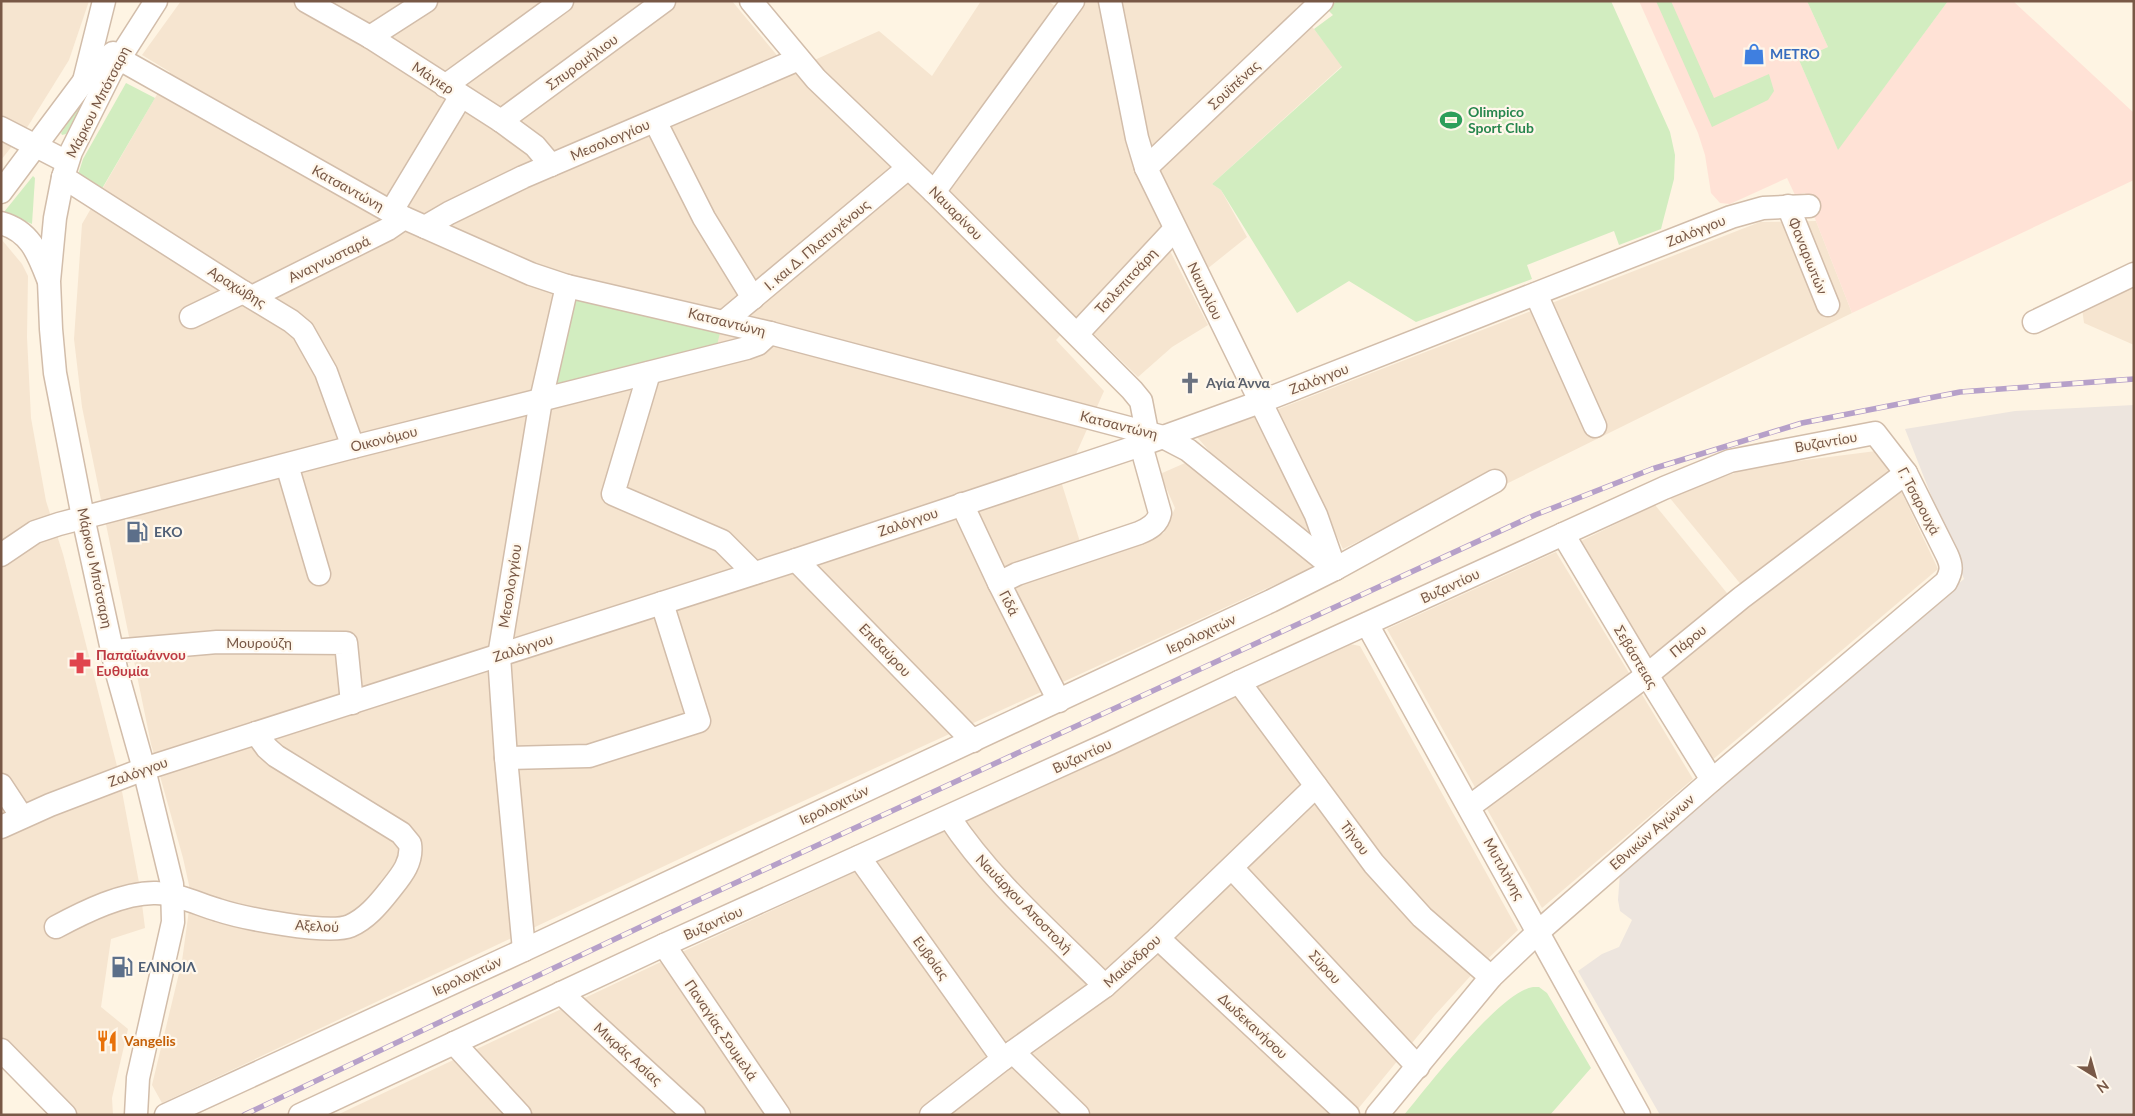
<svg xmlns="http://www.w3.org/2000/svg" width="2135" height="1116" font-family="Lato,sans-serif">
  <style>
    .residential { fill: #f6e5d0 }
    .commercial { fill: #ffe2d6 }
    .industrial { fill: #ede5de }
    .green { fill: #d2edc0 }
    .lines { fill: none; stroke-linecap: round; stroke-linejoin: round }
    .minor-casing { stroke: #d2bdaa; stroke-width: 25 }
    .minor { stroke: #fff; stroke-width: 22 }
    .rail-casing { stroke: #b6a0c9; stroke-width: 5.5 }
    .rail { stroke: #fff7eb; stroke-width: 4; stroke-dasharray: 11; stroke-linecap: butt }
    .labels { text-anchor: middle; stroke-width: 4.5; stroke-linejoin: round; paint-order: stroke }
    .shop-label { font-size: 14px; font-weight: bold; fill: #366cbe; stroke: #fff7eb; text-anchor: start }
    .street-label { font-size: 14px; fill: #785846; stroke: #fff7eb }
    .leisure-label { font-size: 14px; font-weight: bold; fill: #27864d; stroke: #fff7eb; text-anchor: start }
    .worship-label { font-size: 14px; font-weight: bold; fill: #5b616d; stroke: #fff7eb; text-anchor: start }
    .service-label { font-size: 14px; font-weight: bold; fill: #4e5e75; stroke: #fff7eb; text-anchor: start }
    .health-label { font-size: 14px; font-weight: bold; fill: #be3a42; stroke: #fff7eb; text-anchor: start }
    .food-label { font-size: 14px; font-weight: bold; fill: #c56008; stroke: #fff7eb; text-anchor: start }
  </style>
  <rect width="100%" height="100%" fill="#fef4e3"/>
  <!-- residential -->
  <g class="residential">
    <path d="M 1,1 L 89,1 L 69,60 L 28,126 L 1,160 Z"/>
    <path d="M 181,1 L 732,1 L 790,71 L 879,31 L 932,76 L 981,1 L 1048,1 L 1072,18 L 1085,1 L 1304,1 L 1296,8 L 1314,29 L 1342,66 L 1212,184 L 1221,190 L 1247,237 L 1207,269 L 1179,211 L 1157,231 L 1056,340 L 1104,391 L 1076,454 L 1055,462 L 1086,561 L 1164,533 L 1175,508 L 1160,474 L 1210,452 L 1197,437 L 1256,416 L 1311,529 L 1290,538 L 1320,564 L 762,820 L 162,1103 L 152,1085 L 182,961 L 189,910 L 189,885 L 183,858 L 151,744 L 82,407 L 74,339 L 82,224 L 170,72 L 142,55 Z"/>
    <path d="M 1816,221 L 1852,313 L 1504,485 L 1497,472 L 1343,549 L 1276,410 L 1760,222 Z"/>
    <path d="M 2,240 L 22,264 L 28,276 L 27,337 L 31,418 L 46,501 L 63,554 L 118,770 L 140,888 L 145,928 L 111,939 L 101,1007 L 128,1029 L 112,1098 L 113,1115 L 75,1115 L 1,1037 Z"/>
    <path d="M 1169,249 L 1208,325 L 1172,347 L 1138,377 L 1092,332 Z"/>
    <path d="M 2134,283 L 2134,345 L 2084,323 L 2082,308 Z"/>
    <path d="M 1876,451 L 1893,474 L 1743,587 L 1669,497 L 1751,467 Z"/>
    <path d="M 1901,491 L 1938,569 L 1711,761 L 1656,673 Z"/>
    <path d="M 1655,505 L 1731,598 L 1646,661 L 1577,543 Z"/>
    <path d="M 1556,552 L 1693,779 L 1542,908 L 1387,629 Z"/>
    <path d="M 1350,644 L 1360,646 L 1518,930 L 1475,971 L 1435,1015 L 1353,1115 L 337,1115 L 682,952 Z"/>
  </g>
  <!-- commercial -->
  <path class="commercial" d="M 1639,1 L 1807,1 L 1828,47 L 1799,60 L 1838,149 L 1948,1 L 2013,1 L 2134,113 L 2134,180 L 1852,313 L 1805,193 L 1795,195 L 1787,178 L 1730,204 L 1720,203 L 1711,193 L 1705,155 L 1698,133 Z"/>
  <!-- industrial -->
  <path class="industrial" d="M 2134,405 L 2134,1115 L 1660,1115 L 1578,971 L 1602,954 L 1619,947 L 1632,920 L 1620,911 L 1618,900 L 1620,873 L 1964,579 L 1905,429 L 2015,411 Z"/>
  <!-- green -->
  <g class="green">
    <path d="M 1337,1 L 1611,1 L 1670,132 L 1675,155 L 1674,179 L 1661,229 L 1619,245 L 1614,231 L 1527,265 L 1532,279 L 1416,322 L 1349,281 L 1297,313 L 1221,190 L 1212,184 L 1342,67 L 1314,29 L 1333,15 L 1327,9 Z"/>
    <path d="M 1656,1 L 1671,1 L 1714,98 L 1769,74 L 1774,91 L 1768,100 L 1712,127 Z"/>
    <path d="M 1807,1 L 1948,1 L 1838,150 L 1799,60 L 1828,47 Z"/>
    <path d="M 126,83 L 155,98 L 100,192 L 77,178 L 83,159 Z"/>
    <path d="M 94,85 L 66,134 L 62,135 L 61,133 Z"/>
    <path d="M 33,176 L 35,178 L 32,224 L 4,212 Z"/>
    <path d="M 573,299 L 720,333 L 717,345 L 554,384 Z"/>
    <path d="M 1533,987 L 1539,987 L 1547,993 L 1591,1068 L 1550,1115 L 1404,1115 C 1428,1086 1500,992 1533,987 Z"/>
  </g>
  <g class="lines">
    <!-- minor casing -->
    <g class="minor-casing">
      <g id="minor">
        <path d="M 306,1 L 370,37 L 501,121 L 535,146 L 551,165"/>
        <path d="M 751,1 L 816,79 L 934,192 L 1132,390 L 1141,401 L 1147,432"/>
        <path d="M 1110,1 L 1137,138 L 1146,168 L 1316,515 L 1335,569"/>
        <path d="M 370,37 L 426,1"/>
        <path d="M 118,58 L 391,212 L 531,274 L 567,286 L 770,333 L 1163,437 L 1188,450 L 1335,569"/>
        <path d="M 84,81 L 104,1"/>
        <path d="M 445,86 L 562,1"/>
        <path d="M 501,121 L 664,1"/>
        <path d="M 655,121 L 704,218 L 753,298"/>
        <path d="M 1,128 L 67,162"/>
        <path d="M 1146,168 L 1322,1"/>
        <path d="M 63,177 L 243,292 L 291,321 L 303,331 L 326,372 L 353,447"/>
        <path d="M 1,192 L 84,81 L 113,53"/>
        <path d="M 934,192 L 1073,1"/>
        <path d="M 1788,206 L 1828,305"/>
        <path d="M 391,212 L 461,96"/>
        <path d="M 1,223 C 30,231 38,253 48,279"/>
        <path d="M 425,227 L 449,213 L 523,177 L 799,59"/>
        <path d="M 1536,294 L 1595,426"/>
        <path d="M 252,297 L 388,229 L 404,218"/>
        <path d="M 191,317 L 243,292"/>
        <path d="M 725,321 L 908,168"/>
        <path d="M 2034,322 L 2134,274"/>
        <path d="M 1077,334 L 1175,229"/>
        <path d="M 649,373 L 613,494 L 722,541 L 754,573"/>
        <path d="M 287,465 L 319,574"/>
        <path d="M 962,504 L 999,583 L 1059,701"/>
        <path d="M 1563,534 L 1647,675 L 1712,780"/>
        <path d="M 1,555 L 35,532 L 59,524 L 353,447 L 747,348 L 758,344 L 770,333"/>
        <path d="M 796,560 L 973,741"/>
        <path d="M 999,583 L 1017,574 L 1139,533 C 1149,529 1158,524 1160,513 L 1141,445"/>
        <path d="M 1367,624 L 1639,1115"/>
        <path d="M 113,651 L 217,642 L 346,643 L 352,703"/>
        <path d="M 1239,682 L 1374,864 L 1422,917 L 1491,977"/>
        <path d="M 506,758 L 589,756 L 699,721 L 662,603"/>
        <path d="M 1,785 L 22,817"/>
        <path d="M 1469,807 L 1647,675 L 1741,598 L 1906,473"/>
        <path d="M 949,817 C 991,881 1051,932 1105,986"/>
        <path d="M 1,827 L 50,805 L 144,769 L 796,560 L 1141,445 L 1260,402 L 1731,217 L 1763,208 L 1809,206"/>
        <path d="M 859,857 L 1003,1059"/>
        <path d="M 1232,868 L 1418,1067"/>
        <path d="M 56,927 C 84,912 124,892 156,893 C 178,894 198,904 218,910 C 242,918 329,935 350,926 C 366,919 378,905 389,891 C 400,877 413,863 410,844 L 401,833 L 276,756 L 267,748 L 256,733"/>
        <path d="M 1158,938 L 1348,1115"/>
        <path d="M 664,945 L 779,1115"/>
        <path d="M 524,950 L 506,758 L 499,656 L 541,400 L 567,286"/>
        <path d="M 561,993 L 694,1115"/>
        <path d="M 454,1043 L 520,1115"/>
        <path d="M 1,1050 L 65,1115"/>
        <path d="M 1013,1052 L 1078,1115"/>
        <path d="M 136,1115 L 138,1078 L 173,922 L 172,884 L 144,769 L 117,673 L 83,517 L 55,373 L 51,329 L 49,281 L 55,218 L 63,177 L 71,152 L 112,70 L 156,1"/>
        <path d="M 166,1115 L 524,950 L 1271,601 L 1335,569 L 1495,481"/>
        <path d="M 300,1115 L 664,945 L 1110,743 L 1239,682 L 1664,488 L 1730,461 L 1875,433 L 1906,473 L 1947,555 C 1952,566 1952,571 1946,582 L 1712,780 L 1538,932 L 1491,977 L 1377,1115"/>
        <path d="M 931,1115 L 1003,1059 L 1105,986 L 1158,938 L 1316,786"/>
      </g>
    </g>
    <!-- minor -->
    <use href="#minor" class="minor"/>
    <!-- rail casing -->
    <g class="rail-casing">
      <path id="rail" d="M 244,1115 L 670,913 L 1535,515 L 1652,469 L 1802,423 L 1960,392 L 2134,379"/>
    </g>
    <!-- rail -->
    <use href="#rail" class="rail"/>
  </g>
  <!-- icons -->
  <defs>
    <g id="shop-bare" transform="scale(1.725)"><path d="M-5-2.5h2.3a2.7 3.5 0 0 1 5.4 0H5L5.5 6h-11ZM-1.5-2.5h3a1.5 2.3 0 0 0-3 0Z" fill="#3f7fe0" stroke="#fff7eb" stroke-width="2.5" paint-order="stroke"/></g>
    <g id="stadium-bare" transform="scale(1.725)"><path d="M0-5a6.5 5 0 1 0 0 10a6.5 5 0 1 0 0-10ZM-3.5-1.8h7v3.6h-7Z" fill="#2e9e5b" stroke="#fff7eb" stroke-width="2.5" paint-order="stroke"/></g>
    <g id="church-bare" transform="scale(1.725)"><path d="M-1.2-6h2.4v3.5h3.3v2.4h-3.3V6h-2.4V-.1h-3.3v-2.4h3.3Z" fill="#6b7280" stroke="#fff7eb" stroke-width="2.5" paint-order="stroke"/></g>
    <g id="fuel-bare" transform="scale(1.725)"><path d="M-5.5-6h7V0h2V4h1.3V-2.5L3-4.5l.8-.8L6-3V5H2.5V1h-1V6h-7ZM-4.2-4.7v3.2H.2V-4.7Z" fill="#5c6f8a" stroke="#fff7eb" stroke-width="2.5" paint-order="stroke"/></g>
    <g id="pharmacy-bare" transform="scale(1.725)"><path d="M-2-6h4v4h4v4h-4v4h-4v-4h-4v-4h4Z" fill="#e0444e" stroke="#fff7eb" stroke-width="2.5" paint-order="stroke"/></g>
    <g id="restaurant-bare" transform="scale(1.725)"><path d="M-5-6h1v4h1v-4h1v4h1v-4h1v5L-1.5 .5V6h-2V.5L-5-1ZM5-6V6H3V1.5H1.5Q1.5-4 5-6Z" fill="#e8710a" stroke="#fff7eb" stroke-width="2.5" paint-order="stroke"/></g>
  </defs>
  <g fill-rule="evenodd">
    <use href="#shop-bare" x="1754" y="54"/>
    <use href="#stadium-bare" x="1451" y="120"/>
    <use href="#church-bare" x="1190" y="383"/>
    <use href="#fuel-bare" x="137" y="532"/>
    <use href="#pharmacy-bare" x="80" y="663"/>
    <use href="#fuel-bare" x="122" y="967"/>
    <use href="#restaurant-bare" x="107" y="1041"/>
  </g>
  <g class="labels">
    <!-- shop labels -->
    <g class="shop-label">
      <text x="1770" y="59">METRO</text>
    </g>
    <!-- street labels -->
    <g class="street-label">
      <text transform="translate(582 62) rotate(-36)" y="5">Σπυρομήλιου</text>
      <text transform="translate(433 78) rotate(33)" y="5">Μάγιερ</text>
      <text transform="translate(1234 85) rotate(-43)" y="5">Σουϊπένας</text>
      <text transform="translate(98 102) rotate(-63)" y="5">Μάρκου Μπότσαρη</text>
      <text transform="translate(610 140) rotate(-23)" y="5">Μεσολογγίου</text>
      <text transform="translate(348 188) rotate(29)" y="5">Κατσαντώνη</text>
      <text transform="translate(956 213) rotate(45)" y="5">Ναυαρίνου</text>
      <text transform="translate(1696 231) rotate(-22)" y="5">Ζαλόγγου</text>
      <text transform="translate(817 245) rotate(-40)" y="5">Ι. και Δ. Πλατυγένους</text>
      <text transform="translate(1808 256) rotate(68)" y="5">Φαναριωτών</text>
      <text transform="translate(329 259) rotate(-26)" y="5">Αναγνωσταρά</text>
      <text transform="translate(1126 281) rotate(-47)" y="5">Τσιλεπιτσάρη</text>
      <text transform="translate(237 287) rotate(32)" y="5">Αραχώβης</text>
      <text transform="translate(1205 291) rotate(64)" y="5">Ναυπλίου</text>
      <text transform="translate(727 322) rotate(14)" y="5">Κατσαντώνη</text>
      <text transform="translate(1319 379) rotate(-21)" y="5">Ζαλόγγου</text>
      <text transform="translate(1119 425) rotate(14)" y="5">Κατσαντώνη</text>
      <text transform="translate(384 439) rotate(-14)" y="5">Οικονόμου</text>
      <text transform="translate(1826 442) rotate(-10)" y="5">Βυζαντίου</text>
      <text transform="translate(1919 501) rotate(62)" y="5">Γ. Τσαρουχά</text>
      <text transform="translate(908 522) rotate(-19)" y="5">Ζαλόγγου</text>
      <text transform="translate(95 568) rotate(78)" y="5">Μάρκου Μπότσαρη</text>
      <text transform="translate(510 586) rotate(-81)" y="5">Μεσολογγίου</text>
      <text transform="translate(1450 586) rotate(-25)" y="5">Βυζαντίου</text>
      <text transform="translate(1009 603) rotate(63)" y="5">Γιδά</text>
      <text transform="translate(1201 634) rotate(-25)" y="5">Ιερολοχιτών</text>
      <text transform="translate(1688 641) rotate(-39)" y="5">Πάρου</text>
      <text x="259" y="648">Μουρούζη</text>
      <text transform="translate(523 648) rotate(-18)" y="5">Ζαλόγγου</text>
      <text transform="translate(885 650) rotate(46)" y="5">Επιδαύρου</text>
      <text transform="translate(1636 657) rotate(59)" y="5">Σεβάστειας</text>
      <text transform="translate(1082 756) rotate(-25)" y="5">Βυζαντίου</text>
      <text transform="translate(138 772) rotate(-20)" y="5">Ζαλόγγου</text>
      <text transform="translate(834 805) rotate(-25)" y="5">Ιερολοχιτών</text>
      <text transform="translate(1652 832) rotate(-41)" y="5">Εθνικών Αγώνων</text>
      <text transform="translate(1355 838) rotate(53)" y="5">Τήνου</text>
      <text transform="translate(1504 869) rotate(61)" y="5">Μυτιλήνης</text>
      <text transform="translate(1024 904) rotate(46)" y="5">Ναυάρχου Αποστολή</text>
      <text transform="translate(713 923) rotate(-24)" y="5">Βυζαντίου</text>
      <text transform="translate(317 926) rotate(3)" y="5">Αξελού</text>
      <text transform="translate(931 958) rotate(54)" y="5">Ευβοίας</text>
      <text transform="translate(1132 961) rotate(-42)" y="5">Μαιάνδρου</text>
      <text transform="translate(1325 967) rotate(47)" y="5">Σύρου</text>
      <text transform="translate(467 976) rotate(-25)" y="5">Ιερολοχιτών</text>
      <text transform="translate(1253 1026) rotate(43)" y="5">Δωδεκανήσου</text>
      <text transform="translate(721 1030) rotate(56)" y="5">Παναγίας Σουμελά</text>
      <text transform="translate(628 1054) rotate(42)" y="5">Μικράς Ασίας</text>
    </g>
    <!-- leisure labels -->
    <g class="leisure-label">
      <text x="1468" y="117">Olimpico<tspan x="1468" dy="16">Sport Club</tspan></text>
    </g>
    <!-- worship labels -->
    <g class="worship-label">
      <text x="1206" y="388">Αγία Άννα</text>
    </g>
    <!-- service labels -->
    <g class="service-label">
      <text x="154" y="537">EKO</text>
      <text x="138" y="972">ΕΛΙΝΟΙΛ</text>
    </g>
    <!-- health labels -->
    <g class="health-label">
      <text x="96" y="660">Παπαϊωάννου<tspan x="96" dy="16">Ευθυμία</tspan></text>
    </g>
    <!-- food labels -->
    <g class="food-label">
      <text x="124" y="1046">Vangelis</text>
    </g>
  </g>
  <!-- border -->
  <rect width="2135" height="1116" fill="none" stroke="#785846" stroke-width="5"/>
  <!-- north arrow -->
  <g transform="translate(2095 1076) rotate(143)" stroke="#fff7eb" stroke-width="4" paint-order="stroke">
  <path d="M0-4L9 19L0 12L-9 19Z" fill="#785846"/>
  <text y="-8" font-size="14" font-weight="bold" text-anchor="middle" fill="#785846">N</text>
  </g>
</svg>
